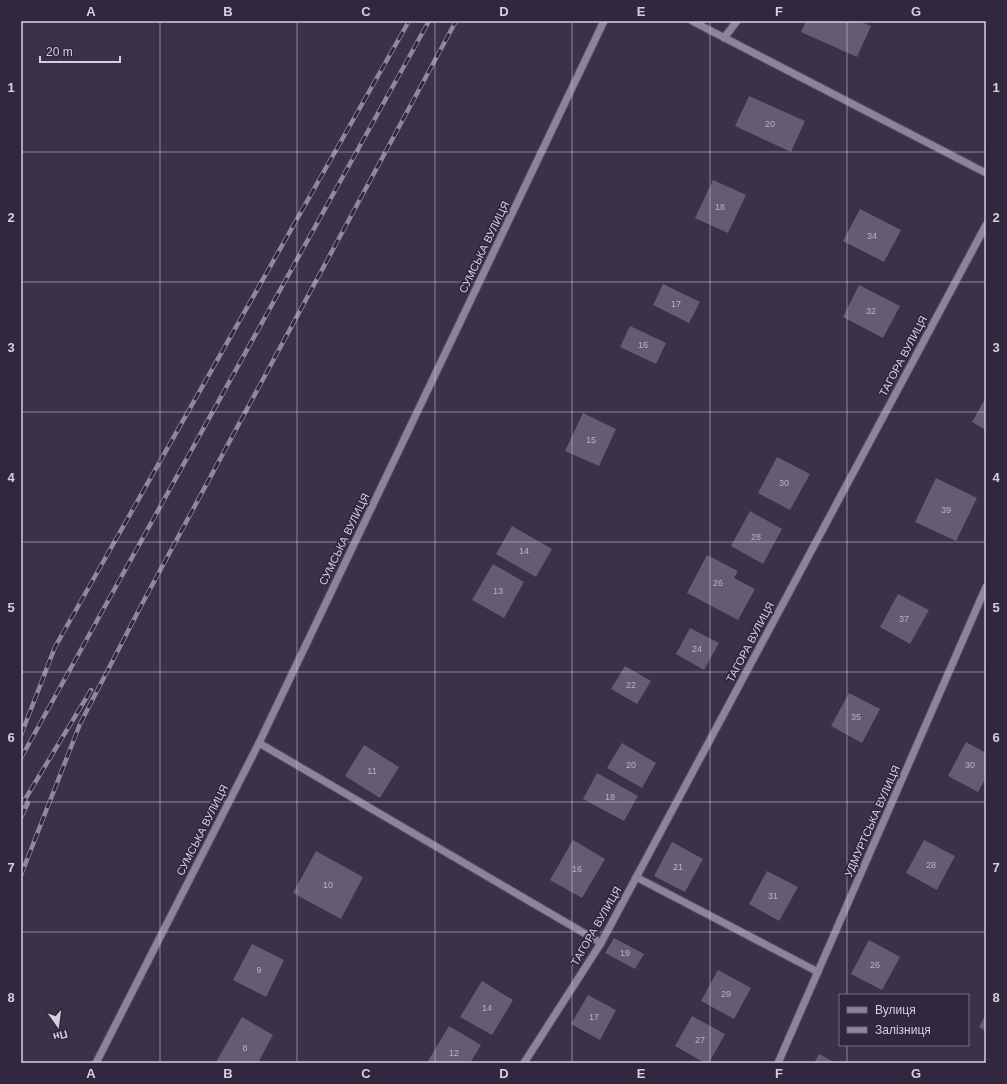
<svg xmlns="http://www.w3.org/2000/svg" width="1007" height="1084" font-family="Helvetica,sans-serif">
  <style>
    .building { fill: #645b75 }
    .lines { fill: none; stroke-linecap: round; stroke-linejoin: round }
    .minor-casing { stroke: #544d60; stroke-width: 9 }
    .minor { stroke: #8d839e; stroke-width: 7 }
    .rail-casing { stroke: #90899c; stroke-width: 4.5 }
    .rail { stroke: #31283f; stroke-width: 3; stroke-dasharray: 9; stroke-linecap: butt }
    .grid { fill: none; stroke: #d5cfde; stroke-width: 1; stroke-opacity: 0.55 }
    .labels { text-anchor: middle; stroke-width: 3.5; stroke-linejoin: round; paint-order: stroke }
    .number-label { font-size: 9px; fill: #b9b2c4 }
    .street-label { font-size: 11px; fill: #d5cfde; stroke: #31283f }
    .neatline { fill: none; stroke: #d5cfde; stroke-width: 1.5 }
    .grid-label { font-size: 13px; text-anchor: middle; font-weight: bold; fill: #d5cfde }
  </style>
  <rect width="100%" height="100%" fill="#3b324a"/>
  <!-- building -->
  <g class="building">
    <path d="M 806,21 L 859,21 L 871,26 L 857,57 L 801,32 Z"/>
    <path d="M 749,96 L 805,121 L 791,152 L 735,126 Z"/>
    <path d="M 713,180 L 746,195 L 728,233 L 695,218 Z"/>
    <path d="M 860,209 L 901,230 L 884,262 L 843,241 Z"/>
    <path d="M 663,284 L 700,302 L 689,323 L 653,305 Z"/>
    <path d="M 859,285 L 900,306 L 883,338 L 843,317 Z"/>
    <path d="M 630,326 L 666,343 L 656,364 L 620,347 Z"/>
    <path d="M 986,397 L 986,430 L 972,422 Z"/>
    <path d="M 583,413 L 616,429 L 599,466 L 565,451 Z"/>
    <path d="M 777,457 L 810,474 L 790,510 L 758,493 Z"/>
    <path d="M 936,478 L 977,498 L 956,541 L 915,522 Z"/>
    <path d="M 750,511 L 782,529 L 763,564 L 731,546 Z"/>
    <path d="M 512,526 L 552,549 L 536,577 L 496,554 Z"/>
    <path d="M 707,555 L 738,571 L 734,578 L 755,589 L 738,620 L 687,593 Z"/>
    <path d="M 493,564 L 524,582 L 504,618 L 472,600 Z"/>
    <path d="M 898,594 L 929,610 L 910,644 L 880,627 Z"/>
    <path d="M 690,628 L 719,643 L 704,670 L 676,654 Z"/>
    <path d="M 625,666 L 651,681 L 637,704 L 611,689 Z"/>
    <path d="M 849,693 L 880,709 L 862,743 L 831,726 Z"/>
    <path d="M 966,742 L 986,753 L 986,778 L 978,792 L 948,776 Z"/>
    <path d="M 622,743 L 656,763 L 642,788 L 607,768 Z"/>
    <path d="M 364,745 L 399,767 L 380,798 L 345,776 Z"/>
    <path d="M 597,773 L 638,796 L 624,821 L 583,799 Z"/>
    <path d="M 573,840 L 605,859 L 582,898 L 550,880 Z"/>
    <path d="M 924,840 L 955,856 L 937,890 L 906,873 Z"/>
    <path d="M 672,842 L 703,859 L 685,892 L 654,876 Z"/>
    <path d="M 316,851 L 363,877 L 341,919 L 293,893 Z"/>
    <path d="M 767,871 L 798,887 L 779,921 L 749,904 Z"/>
    <path d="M 614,938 L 644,954 L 635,969 L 605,953 Z"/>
    <path d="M 869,940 L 900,957 L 882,990 L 851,974 Z"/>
    <path d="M 252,944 L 284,960 L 266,997 L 233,980 Z"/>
    <path d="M 718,970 L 751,988 L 734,1019 L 701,1001 Z"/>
    <path d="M 482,981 L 513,1000 L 492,1035 L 460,1017 Z"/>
    <path d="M 588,995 L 616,1010 L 600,1040 L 571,1024 Z"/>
    <path d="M 986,1014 L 986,1031 L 979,1027 Z"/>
    <path d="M 692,1016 L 725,1034 L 709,1063 L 705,1063 L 675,1046 Z"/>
    <path d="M 242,1017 L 273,1035 L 259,1061 L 262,1063 L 217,1063 L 216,1062 Z"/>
    <path d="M 449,1026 L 481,1045 L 470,1063 L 431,1063 L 428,1061 Z"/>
    <path d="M 819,1054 L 836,1063 L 814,1063 Z"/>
  </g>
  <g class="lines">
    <!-- minor casing -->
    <g class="minor-casing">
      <g id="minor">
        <path d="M 692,21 L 986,173"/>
        <path d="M 724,38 L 737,21"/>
        <path d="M 259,743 L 601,943"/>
        <path d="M 636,877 L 818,972"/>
        <path d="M 96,1063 L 259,743 L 604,21"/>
        <path d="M 524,1063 L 601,943 L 986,225"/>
        <path d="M 778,1063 L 986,587"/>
      </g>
    </g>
    <!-- minor -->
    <use href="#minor" class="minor"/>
    <!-- rail casing -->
    <g class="rail-casing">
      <g id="rail">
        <path d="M 21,735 L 55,647 L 409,21"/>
        <path d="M 21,758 L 429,21"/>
        <path d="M 21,806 L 91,690"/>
        <path d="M 21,817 L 28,803"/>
        <path d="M 21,875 L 80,724 L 142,604 L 456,21"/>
      </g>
    </g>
    <!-- rail -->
    <use href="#rail" class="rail"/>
  </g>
  <!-- grid -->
  <path class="grid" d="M 160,21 L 160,1063M 297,21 L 297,1063M 435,21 L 435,1063M 572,21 L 572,1063M 710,21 L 710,1063M 847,21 L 847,995M 21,152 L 986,152M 21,282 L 986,282M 21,412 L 986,412M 21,542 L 986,542M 21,672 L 986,672M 21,802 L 986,802M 21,932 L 986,932M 847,1045 L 847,1063"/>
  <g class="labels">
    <!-- number labels -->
    <g class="number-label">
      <text x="770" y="127">20</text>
      <text x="720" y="210">18</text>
      <text x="872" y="239">34</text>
      <text x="676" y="307">17</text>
      <text x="871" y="314">32</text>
      <text x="643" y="348">16</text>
      <text x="591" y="443">15</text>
      <text x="784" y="486">30</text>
      <text x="946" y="513">39</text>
      <text x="756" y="540">28</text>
      <text x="524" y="554">14</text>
      <text x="718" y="586">26</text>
      <text x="498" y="594">13</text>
      <text x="904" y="622">37</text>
      <text x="697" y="652">24</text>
      <text x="631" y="688">22</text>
      <text x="856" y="720">35</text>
      <text x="631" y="768">20</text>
      <text x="970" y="768">30</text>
      <text x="372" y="774">11</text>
      <text x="610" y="800">18</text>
      <text x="931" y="868">28</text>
      <text x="678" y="870">21</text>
      <text x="577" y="872">16</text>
      <text x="328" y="888">10</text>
      <text x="773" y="899">31</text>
      <text x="625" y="956">19</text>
      <text x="875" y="968">26</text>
      <text x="259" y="973">9</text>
      <text x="726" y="997">29</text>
      <text x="487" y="1011">14</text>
      <text x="594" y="1020">17</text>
      <text x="700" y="1043">27</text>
      <text x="245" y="1051">8</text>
      <text x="454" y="1056">12</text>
    </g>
    <!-- street labels -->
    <g class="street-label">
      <text transform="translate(484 247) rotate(-64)" y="4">СУМСЬКА ВУЛИЦЯ</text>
      <text transform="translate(903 356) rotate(-62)" y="4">ТАГОРА ВУЛИЦЯ</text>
      <text transform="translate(344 539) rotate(-64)" y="4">СУМСЬКА ВУЛИЦЯ</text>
      <text transform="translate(750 642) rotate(-62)" y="4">ТАГОРА ВУЛИЦЯ</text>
      <text transform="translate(872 821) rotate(-66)" y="4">УДМУРТСЬКА ВУЛИЦЯ</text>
      <text transform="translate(202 830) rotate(-63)" y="4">СУМСЬКА ВУЛИЦЯ</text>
      <text transform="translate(596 926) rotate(-60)" y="4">ТАГОРА ВУЛИЦЯ</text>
    </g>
  </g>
  <!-- border -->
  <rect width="1007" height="1084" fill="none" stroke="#31283f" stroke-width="44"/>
  <!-- legend -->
  <rect x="839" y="994" width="130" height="52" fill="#31283f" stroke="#736b7f"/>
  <rect x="847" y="1007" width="20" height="6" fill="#8d839e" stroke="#736b7f"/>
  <text x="875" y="1014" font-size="12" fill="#d5cfde">Вулиця</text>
  <rect x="847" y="1027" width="20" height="6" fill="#90899c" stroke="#736b7f"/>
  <text x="875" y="1034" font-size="12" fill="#d5cfde">Залізниця</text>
  <!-- north arrow -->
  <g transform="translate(58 1026) rotate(166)" stroke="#31283f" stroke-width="3" paint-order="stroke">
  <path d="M0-3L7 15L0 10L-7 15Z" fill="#d5cfde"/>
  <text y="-6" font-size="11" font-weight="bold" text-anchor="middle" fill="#d5cfde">Пн</text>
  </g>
  <!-- scale -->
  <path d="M40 56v6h80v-6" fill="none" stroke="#d5cfde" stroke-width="2"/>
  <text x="46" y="56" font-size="12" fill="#d5cfde" stroke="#31283f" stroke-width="3" paint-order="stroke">20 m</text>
  <rect x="22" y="22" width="963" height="1040" class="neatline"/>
  <g class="grid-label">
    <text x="91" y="16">A</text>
    <text x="228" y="16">B</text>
    <text x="366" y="16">C</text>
    <text x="504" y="16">D</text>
    <text x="641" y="16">E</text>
    <text x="779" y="16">F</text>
    <text x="916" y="16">G</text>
    <text x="11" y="92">1</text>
    <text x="996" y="92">1</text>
    <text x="11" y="222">2</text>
    <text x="996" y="222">2</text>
    <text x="11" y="352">3</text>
    <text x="996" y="352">3</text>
    <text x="11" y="482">4</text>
    <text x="996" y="482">4</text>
    <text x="11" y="612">5</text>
    <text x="996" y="612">5</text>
    <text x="11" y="742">6</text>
    <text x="996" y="742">6</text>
    <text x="11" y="872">7</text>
    <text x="996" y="872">7</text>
    <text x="11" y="1002">8</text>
    <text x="996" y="1002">8</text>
    <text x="91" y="1078">A</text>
    <text x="228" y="1078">B</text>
    <text x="366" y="1078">C</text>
    <text x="504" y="1078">D</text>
    <text x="641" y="1078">E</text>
    <text x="779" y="1078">F</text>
    <text x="916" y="1078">G</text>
  </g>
</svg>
